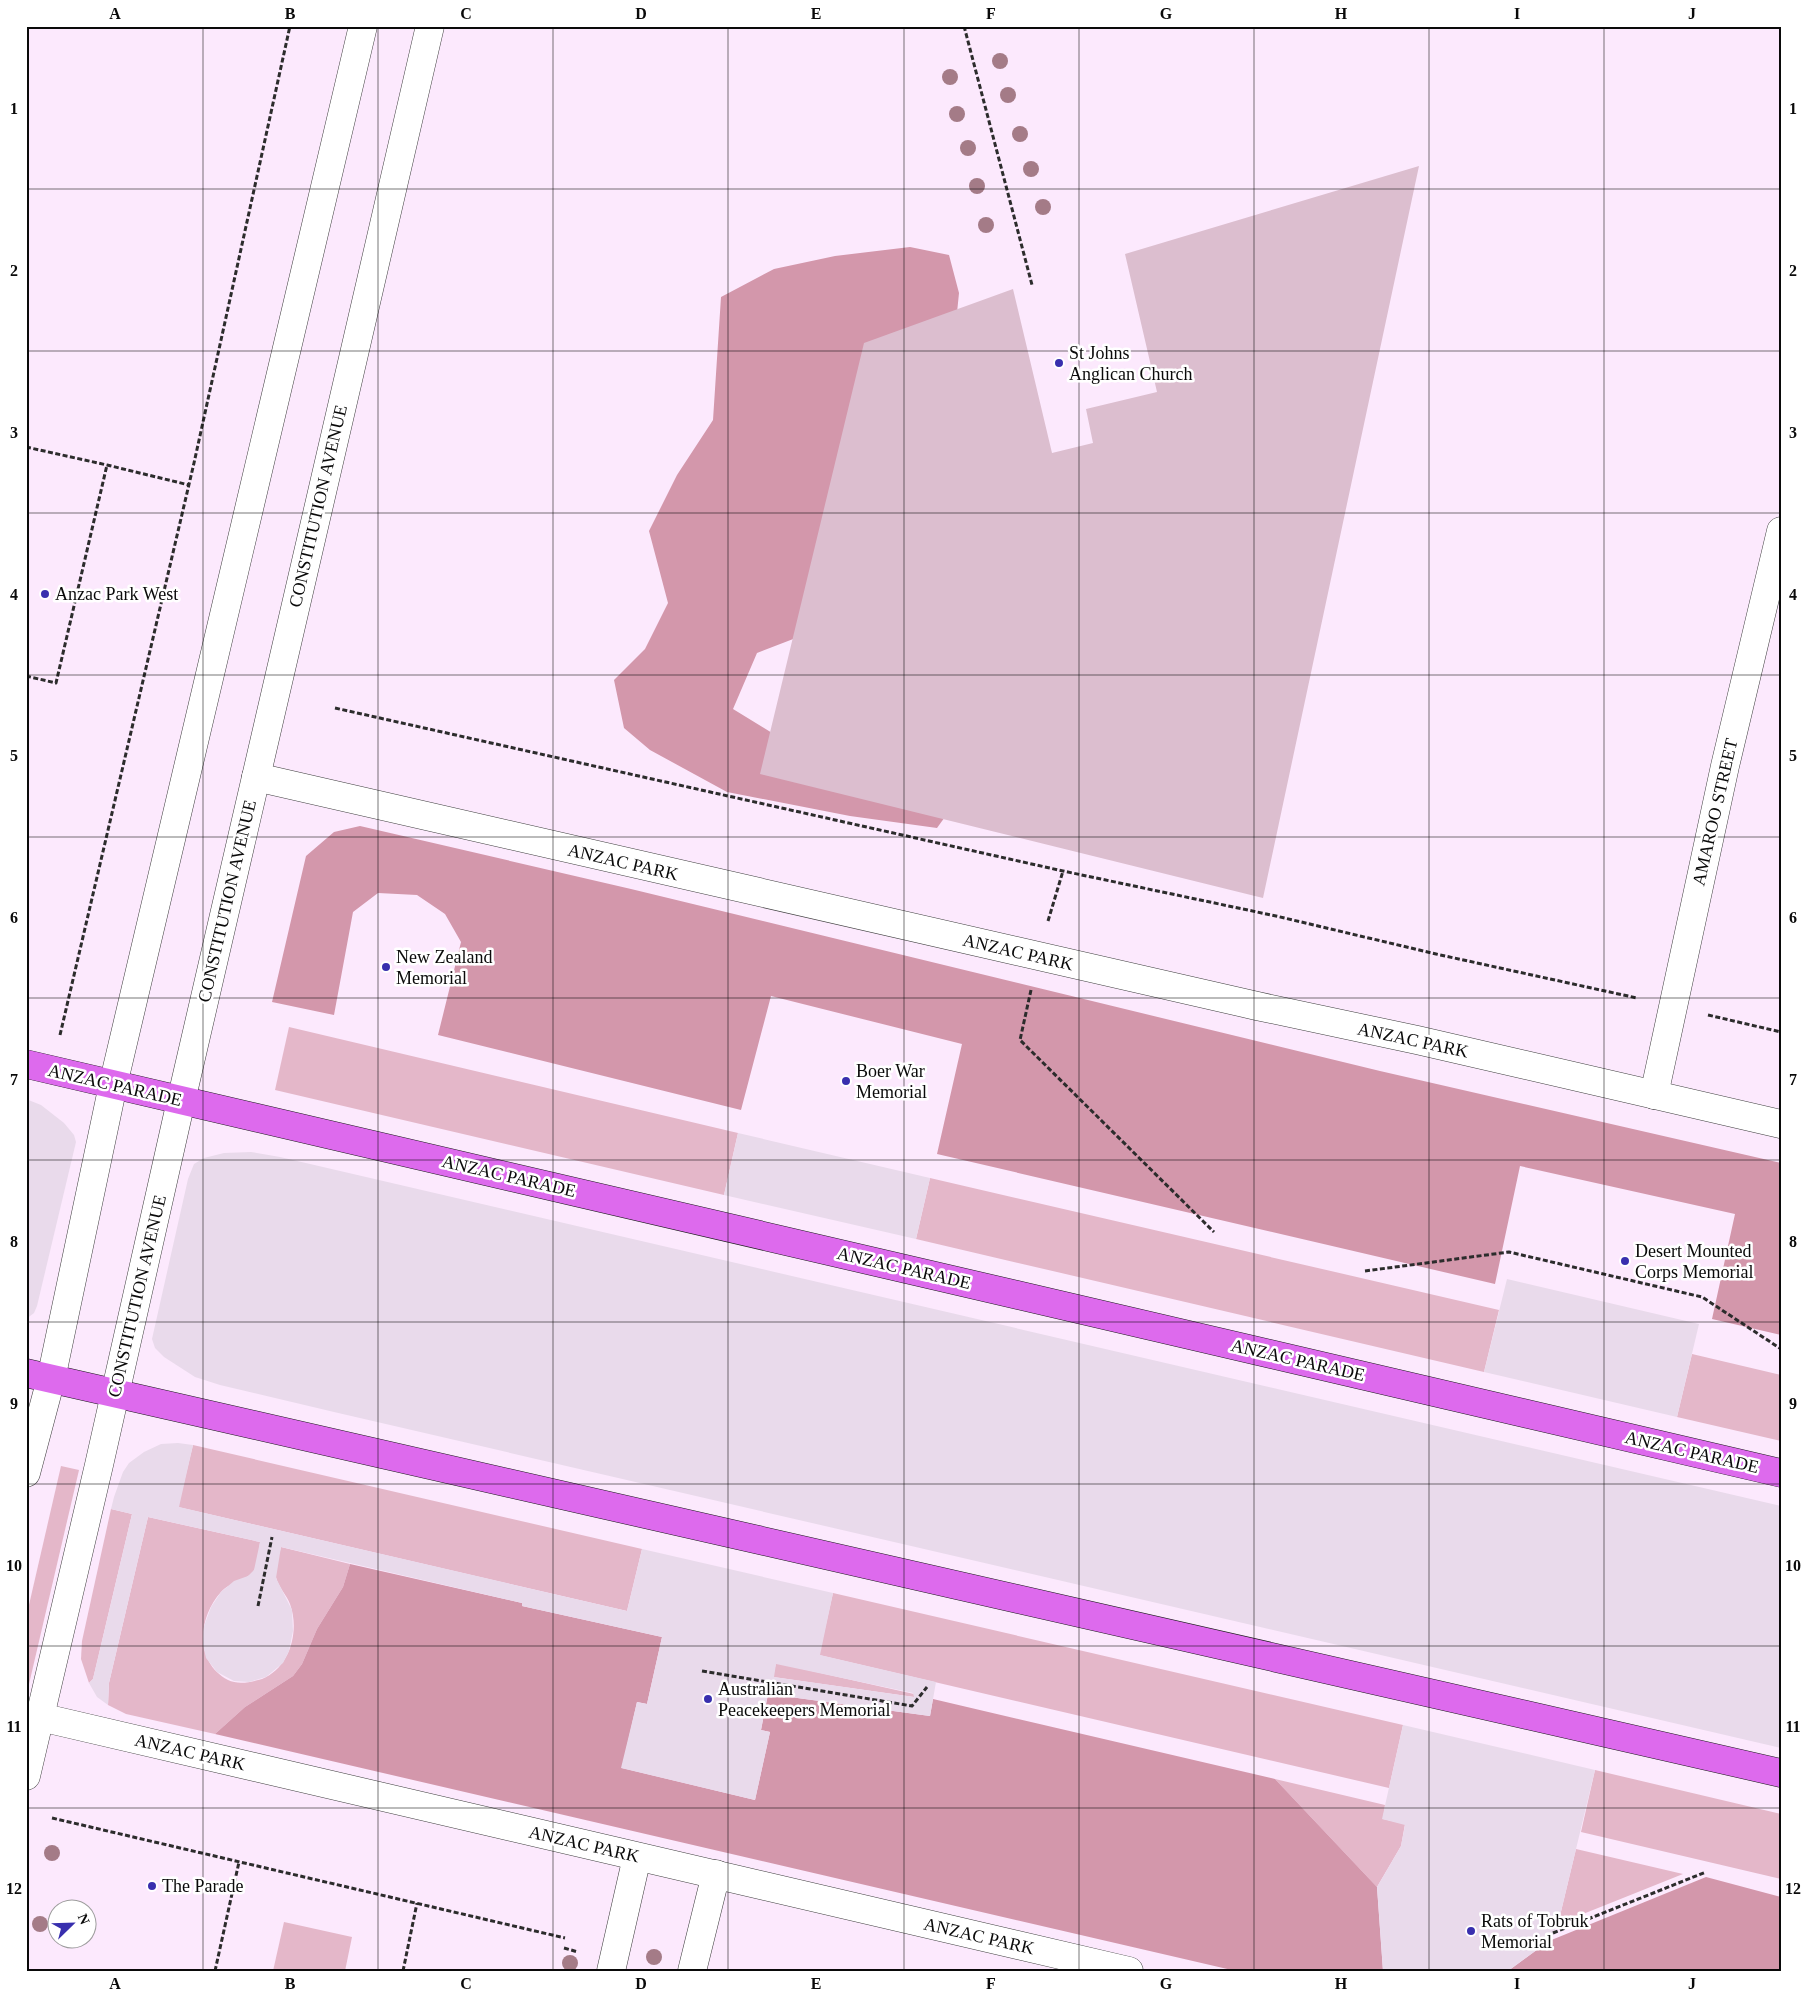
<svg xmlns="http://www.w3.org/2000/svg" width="1807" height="1997" font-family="Georgia,serif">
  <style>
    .green { fill: #e4b7c9 }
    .forest { fill: #d397ab }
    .cemetery { fill: #dcbecf }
    .plaza { fill: #e9daeb; fill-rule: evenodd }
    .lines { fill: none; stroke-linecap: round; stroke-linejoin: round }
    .minor-casing { stroke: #3d3d3d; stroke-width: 29 }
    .major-casing { stroke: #1b1b1b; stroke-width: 29 }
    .path { stroke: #2c2c2c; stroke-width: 3; stroke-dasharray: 5 2.5; stroke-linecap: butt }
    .minor { stroke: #fff; stroke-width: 28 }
    .major { stroke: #dd6aed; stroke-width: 28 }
    .tree { fill: #a47b87 }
    .grid { fill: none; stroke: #0a0a0a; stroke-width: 1; stroke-opacity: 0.55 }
    .poi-dot { fill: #382fae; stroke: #fff; stroke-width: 2 }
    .labels { text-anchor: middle; stroke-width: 5; stroke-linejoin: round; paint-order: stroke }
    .poi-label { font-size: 18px; fill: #0a0a0a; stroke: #fff; text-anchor: start }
    .street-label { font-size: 18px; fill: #0a0a0a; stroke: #fff }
    .neatline { fill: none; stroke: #0a0a0a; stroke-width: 2 }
    .grid-label { font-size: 16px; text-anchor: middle; font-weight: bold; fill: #0a0a0a }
  </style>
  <rect width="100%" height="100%" fill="#fce9fd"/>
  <!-- green -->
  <g class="green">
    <path d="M 289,1027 L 738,1133 L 724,1195 L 275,1090 Z"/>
    <path d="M 930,1178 L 1499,1310 L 1484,1372 L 916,1239 Z"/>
    <path d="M 1692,1354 L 1781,1375 L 1781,1441 L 1677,1417 Z"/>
    <path d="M 193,1445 L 642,1549 L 627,1611 L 178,1507 Z"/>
    <path d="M 61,1466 L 79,1470 L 26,1697 L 26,1618 Z"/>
    <path d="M 111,1509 L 132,1514 L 93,1679 L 89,1683 L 81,1659 L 82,1641 Z"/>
    <path d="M 148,1517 L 260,1542 C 259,1551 258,1565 253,1572 C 248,1579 230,1582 221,1592 C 198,1617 194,1662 228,1680 C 238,1685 252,1682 262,1679 C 290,1668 300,1631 290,1604 C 287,1595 278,1587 276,1577 C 274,1568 279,1556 281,1547 L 350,1564 L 343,1587 L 317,1629 L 302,1664 L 293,1676 L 245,1707 L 215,1734 L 126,1714 L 108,1705 L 109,1683 Z"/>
    <path d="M 833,1593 L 1403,1725 L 1389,1788 L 819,1655 Z"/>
    <path d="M 776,1663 L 914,1694 L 914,1697 L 773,1677 Z"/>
    <path d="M 1595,1770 L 1781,1814 L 1781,1879 L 1581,1832 Z"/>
    <path d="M 1275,1779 L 1385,1805 L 1383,1819 L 1405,1824 L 1401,1846 L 1377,1887 Z"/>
    <path d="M 1576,1849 L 1683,1874 L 1558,1924 Z"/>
    <path d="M 284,1922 L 352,1937 L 345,1971 L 273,1971 Z"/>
  </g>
  <!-- forest -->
  <g class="forest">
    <path d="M 910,247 L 949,255 L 959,293 L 952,362 L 840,621 L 757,653 L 733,709 L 829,768 L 983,764 L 937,828 L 850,816 L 727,792 L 650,750 L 624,728 L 614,680 L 645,649 L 668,603 L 649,531 L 677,475 L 713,420 L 721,297 L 774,269 L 835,256 Z"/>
    <path d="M 360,826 L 631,889 L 1380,1071 L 1781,1163 L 1781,1335 L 1712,1319 L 1735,1214 L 1520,1166 L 1495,1284 L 937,1154 L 962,1044 L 771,996 L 741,1110 L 438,1035 L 461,942 L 445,914 L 417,895 L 378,893 L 353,912 L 334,1015 L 272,1002 L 306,856 L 334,832 Z"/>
    <path d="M 350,1564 L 522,1603 L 522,1606 L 662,1637 L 647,1704 L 637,1702 L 622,1768 L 755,1800 L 770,1732 L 761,1730 L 768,1694 L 930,1716 L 933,1699 L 1275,1779 L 1377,1887 L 1383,1971 L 1236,1971 L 215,1734 L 245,1707 L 293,1676 L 302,1664 L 317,1629 L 343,1587 Z"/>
    <path d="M 1706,1877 L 1781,1897 L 1781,1971 L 1508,1971 L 1549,1941 Z"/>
  </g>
  <!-- cemetery -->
  <path class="cemetery" d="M 1419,166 L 1263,898 L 760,774 L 864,343 L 1013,289 L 1052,453 L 1093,443 L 1086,409 L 1157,392 L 1125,254 Z"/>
  <!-- plaza -->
  <g class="plaza">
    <path d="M 26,1099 L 41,1105 L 64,1123 L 74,1135 L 76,1142 L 37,1306 L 34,1313 L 26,1319 Z"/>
    <path d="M 738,1133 L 930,1178 L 916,1239 L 724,1195 Z"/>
    <path d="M 251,1152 L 280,1157 L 1781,1506 L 1781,1748 L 334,1412 L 220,1385 L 195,1377 L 164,1357 L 155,1348 L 152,1339 L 188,1179 L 194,1164 L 204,1158 L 224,1153 Z"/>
    <path d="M 1507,1279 L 1699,1324 L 1677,1417 L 1484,1372 Z"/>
    <path d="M 178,1443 L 193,1445 L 179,1507 L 627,1611 L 642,1549 L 833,1593 L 820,1655 L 936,1682 L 930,1716 L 768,1694 L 761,1730 L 770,1732 L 755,1800 L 621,1768 L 637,1702 L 647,1704 L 662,1637 L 522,1606 L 522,1603 L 281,1547 L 276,1578 L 292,1610 L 293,1631 L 289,1651 L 283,1663 L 266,1677 L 249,1682 L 234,1681 L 217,1672 L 206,1658 L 203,1645 L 204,1626 L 211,1607 L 221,1592 L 234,1581 L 248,1576 L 254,1570 L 260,1542 L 148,1517 L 109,1683 L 108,1705 L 97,1697 L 89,1683 L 93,1679 L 132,1514 L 111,1509 L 114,1497 L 123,1472 L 129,1463 L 144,1452 L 161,1444 ZM 776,1664 L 913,1693 L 914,1697 L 774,1677 Z"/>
    <path d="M 1403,1725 L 1595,1770 L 1558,1924 L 1549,1941 L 1508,1971 L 1383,1971 L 1377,1887 L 1401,1846 L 1405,1825 L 1382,1819 Z"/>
  </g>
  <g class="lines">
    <!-- minor casing -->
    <g class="minor-casing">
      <g id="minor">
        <path d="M 256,777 L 1257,1006 L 1417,1040 L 1781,1124"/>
        <path d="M 1654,1095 L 1725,766 L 1781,531"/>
        <path d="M 26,1473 L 51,1379 L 113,1085 L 363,26"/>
        <path d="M 40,1717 L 1129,1971"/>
        <path d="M 26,1776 L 99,1465 L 181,1101 L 430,26"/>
        <path d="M 611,1971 L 637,1857"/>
        <path d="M 692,1971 L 716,1874"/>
      </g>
    </g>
    <!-- major casing -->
    <g class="major-casing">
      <g id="major">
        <path d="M 26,1064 L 1781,1473"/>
        <path d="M 26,1373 L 1781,1773"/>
      </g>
    </g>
    <!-- path -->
    <g class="path">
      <path d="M 964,26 L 1032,285"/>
      <path d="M 26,447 L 107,465 L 189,485"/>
      <path d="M 26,676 L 56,683 L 107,465"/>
      <path d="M 335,708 L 1063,871 L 1276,916 L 1436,954 L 1637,998"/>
      <path d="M 1048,921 L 1063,871"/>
      <path d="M 1031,990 L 1020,1040 L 1214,1232"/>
      <path d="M 1708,1015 L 1781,1032"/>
      <path d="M 60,1035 L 194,463 L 290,26"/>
      <path d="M 1365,1271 L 1509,1252 L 1702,1297 L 1781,1349"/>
      <path d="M 258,1606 L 272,1537"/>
      <path d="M 702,1671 L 912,1706 L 927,1687"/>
      <path d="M 52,1818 L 565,1938"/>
      <path d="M 1553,1933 L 1706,1872"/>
      <path d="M 564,1948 L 578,1952"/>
      <path d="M 215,1971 L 239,1862"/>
      <path d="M 403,1971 L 417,1903"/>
    </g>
    <!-- minor -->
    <use href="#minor" class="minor"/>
    <!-- major -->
    <use href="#major" class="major"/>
  </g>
  <!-- trees -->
  <g class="tree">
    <circle cx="1000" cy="61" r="8"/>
    <circle cx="950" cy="77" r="8"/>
    <circle cx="1008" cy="95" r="8"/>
    <circle cx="957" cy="114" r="8"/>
    <circle cx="1020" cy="134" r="8"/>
    <circle cx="968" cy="148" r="8"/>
    <circle cx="1031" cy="169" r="8"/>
    <circle cx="977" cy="186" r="8"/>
    <circle cx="1043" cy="207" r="8"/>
    <circle cx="986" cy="225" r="8"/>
    <circle cx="52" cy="1853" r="8"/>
    <circle cx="40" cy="1924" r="8"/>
    <circle cx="654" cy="1957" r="8"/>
    <circle cx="570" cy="1963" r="8"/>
  </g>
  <!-- grid -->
  <path class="grid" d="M 203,26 L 203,1971M 378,26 L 378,1971M 553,26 L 553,1971M 728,26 L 728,1971M 904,26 L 904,1971M 1079,26 L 1079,1971M 1254,26 L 1254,1971M 1429,26 L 1429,1971M 1604,26 L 1604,1971M 26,189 L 1781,189M 26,351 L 1781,351M 26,513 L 1781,513M 26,675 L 1781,675M 26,837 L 1781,837M 26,998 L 1781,998M 26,1160 L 1781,1160M 26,1322 L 1781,1322M 26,1484 L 1781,1484M 26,1646 L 1781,1646M 26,1808 L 1781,1808"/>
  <!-- markers -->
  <g class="poi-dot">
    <circle cx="1059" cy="363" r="5"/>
    <circle cx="45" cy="594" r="5"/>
    <circle cx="386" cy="967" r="5"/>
    <circle cx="846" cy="1081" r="5"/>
    <circle cx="1625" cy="1261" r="5"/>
    <circle cx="708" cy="1699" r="5"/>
    <circle cx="152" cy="1886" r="5"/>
    <circle cx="1471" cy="1931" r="5"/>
  </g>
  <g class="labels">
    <!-- poi labels -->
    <g class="poi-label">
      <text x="1069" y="359">St Johns<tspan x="1069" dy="21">Anglican Church</tspan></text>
      <text x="55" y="600">Anzac Park West</text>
      <text x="396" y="963">New Zealand<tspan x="396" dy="21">Memorial</tspan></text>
      <text x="856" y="1077">Boer War<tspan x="856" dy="21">Memorial</tspan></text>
      <text x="1635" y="1257">Desert Mounted<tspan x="1635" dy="21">Corps Memorial</tspan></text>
      <text x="718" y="1695">Australian<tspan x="718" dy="21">Peacekeepers Memorial</tspan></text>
      <text x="162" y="1892">The Parade</text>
      <text x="1481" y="1927">Rats of Tobruk<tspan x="1481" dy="21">Memorial</tspan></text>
    </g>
    <!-- street labels -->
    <g class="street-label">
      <text transform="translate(318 506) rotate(-77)" y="6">CONSTITUTION AVENUE</text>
      <text transform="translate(1715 812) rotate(-77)" y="6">AMAROO STREET</text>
      <text transform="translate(623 862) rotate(13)" y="6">ANZAC PARK</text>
      <text transform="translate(227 901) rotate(-77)" y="6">CONSTITUTION AVENUE</text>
      <text transform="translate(1018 952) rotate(13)" y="6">ANZAC PARK</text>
      <text transform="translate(1413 1040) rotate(12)" y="6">ANZAC PARK</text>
      <text transform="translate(115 1085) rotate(13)" y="6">ANZAC PARADE</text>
      <text transform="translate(509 1176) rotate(13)" y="6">ANZAC PARADE</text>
      <text transform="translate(904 1268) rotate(13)" y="6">ANZAC PARADE</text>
      <text transform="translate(137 1296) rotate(-77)" y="6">CONSTITUTION AVENUE</text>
      <text transform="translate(1298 1360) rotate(13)" y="6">ANZAC PARADE</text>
      <text transform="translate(1692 1452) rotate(13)" y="6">ANZAC PARADE</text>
      <text transform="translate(190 1752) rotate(13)" y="6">ANZAC PARK</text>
      <text transform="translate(584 1844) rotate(13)" y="6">ANZAC PARK</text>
      <text transform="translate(979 1936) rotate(13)" y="6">ANZAC PARK</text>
    </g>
  </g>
  <!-- border -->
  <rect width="1807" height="1997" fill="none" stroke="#ffffff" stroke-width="55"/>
  <!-- north arrow -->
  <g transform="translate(72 1924) rotate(67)"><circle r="24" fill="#ffffff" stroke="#9d9d9d"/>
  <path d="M0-4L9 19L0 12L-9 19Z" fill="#382fae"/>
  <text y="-8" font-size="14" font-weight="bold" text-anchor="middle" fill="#0a0a0a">N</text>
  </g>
  <rect x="28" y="28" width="1752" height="1942" class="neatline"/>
  <g class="grid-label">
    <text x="115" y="19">A</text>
    <text x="290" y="19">B</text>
    <text x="466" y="19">C</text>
    <text x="641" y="19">D</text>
    <text x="816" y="19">E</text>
    <text x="991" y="19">F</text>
    <text x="1166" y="19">G</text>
    <text x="1341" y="19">H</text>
    <text x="1517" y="19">I</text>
    <text x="1692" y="19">J</text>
    <text x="14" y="114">1</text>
    <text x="1793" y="114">1</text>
    <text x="14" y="276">2</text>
    <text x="1793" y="276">2</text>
    <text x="14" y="438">3</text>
    <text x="1793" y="438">3</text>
    <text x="14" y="600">4</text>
    <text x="1793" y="600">4</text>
    <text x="14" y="761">5</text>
    <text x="1793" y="761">5</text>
    <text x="14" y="923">6</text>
    <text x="1793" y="923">6</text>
    <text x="14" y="1085">7</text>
    <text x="1793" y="1085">7</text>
    <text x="14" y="1247">8</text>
    <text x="1793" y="1247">8</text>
    <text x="14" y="1409">9</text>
    <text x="1793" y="1409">9</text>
    <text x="14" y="1571">10</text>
    <text x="1793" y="1571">10</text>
    <text x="14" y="1732">11</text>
    <text x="1793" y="1732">11</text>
    <text x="14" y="1894">12</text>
    <text x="1793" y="1894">12</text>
    <text x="115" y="1989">A</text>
    <text x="290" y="1989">B</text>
    <text x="466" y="1989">C</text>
    <text x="641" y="1989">D</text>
    <text x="816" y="1989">E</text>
    <text x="991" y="1989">F</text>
    <text x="1166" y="1989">G</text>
    <text x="1341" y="1989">H</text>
    <text x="1517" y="1989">I</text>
    <text x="1692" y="1989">J</text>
  </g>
</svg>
